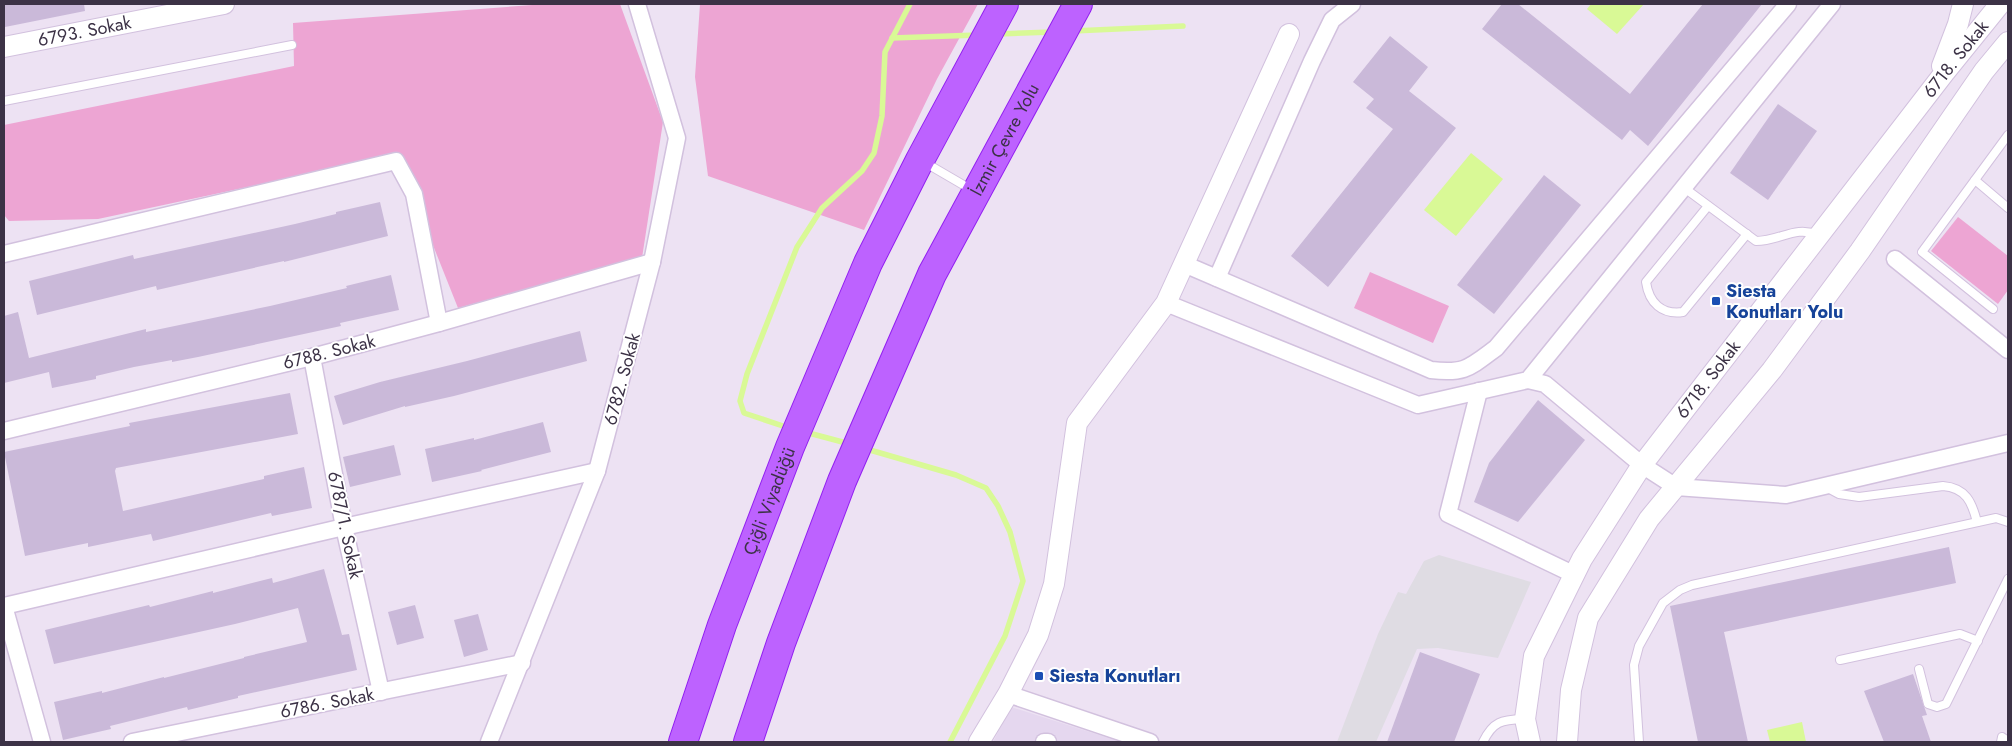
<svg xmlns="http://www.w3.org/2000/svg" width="2012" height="746" font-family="Jost,sans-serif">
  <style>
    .residential { fill: #e5d7ef }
    .green { fill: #eda5d3 }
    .parking { fill: #dfdce3 }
    .water { fill: #d9f996 }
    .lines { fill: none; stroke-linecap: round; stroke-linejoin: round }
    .stream { stroke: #d9f996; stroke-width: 5.5 }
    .building { fill: #cab9d9 }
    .service-casing { stroke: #d2c1de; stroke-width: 10 }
    .minor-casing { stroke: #d2c1de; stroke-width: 19 }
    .tertiary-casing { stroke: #d2c1de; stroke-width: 22 }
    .motorway-casing { stroke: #9220f0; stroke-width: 30 }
    .service { stroke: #fff; stroke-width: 8 }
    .minor { stroke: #fff; stroke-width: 16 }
    .tertiary { stroke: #fff; stroke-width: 20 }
    .motorway { stroke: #bd62ff; stroke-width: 28 }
    .transit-dot { fill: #1a4fb4; stroke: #fff; stroke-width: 2 }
    .labels { text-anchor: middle; stroke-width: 4; stroke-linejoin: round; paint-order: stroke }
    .street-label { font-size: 18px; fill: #3c3246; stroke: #fff }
    .transit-label { font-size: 18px; font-weight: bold; fill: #164399; stroke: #fff; text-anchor: start }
  </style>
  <rect width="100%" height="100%" fill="#ede2f3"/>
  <!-- residential -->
  <path class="residential" d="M 1011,707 L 1121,742 L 993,742 Z"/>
  <!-- green -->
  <g class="green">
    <path d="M 546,4 L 620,4 L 663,122 L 642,258 L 458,308 L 397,155 L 98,219 L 9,221 L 4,215 L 4,125 L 294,66 L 293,23 Z"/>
    <path d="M 700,4 L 978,4 L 937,79 L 864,230 L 708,176 L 695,77 Z"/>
    <path d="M 1958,217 L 2008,256 L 2008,290 L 1998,304 L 1931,251 Z"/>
    <path d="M 1370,272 L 1449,306 L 1433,343 L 1354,308 Z"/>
  </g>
  <!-- parking -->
  <path class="parking" d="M 1439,555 L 1531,582 L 1498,658 L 1438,648 L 1417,649 L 1376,742 L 1337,742 L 1378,634 L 1398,592 L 1406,594 L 1424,561 Z"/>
  <!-- water -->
  <g class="water">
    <path d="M 1591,4 L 1644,4 L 1617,34 L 1587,9 Z"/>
    <path d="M 1471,153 L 1503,179 L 1456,236 L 1424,210 Z"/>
    <path d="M 1802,722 L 1806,742 L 1770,742 L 1767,730 Z"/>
  </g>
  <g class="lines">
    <!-- stream -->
    <g class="stream">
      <path d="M 1073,31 L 1183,26"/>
      <path d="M 998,34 L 1053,32"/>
      <path d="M 892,38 L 978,35"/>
      <path d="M 789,428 L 744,413 L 740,401 L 747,374 L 797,247 L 822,208 L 862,171 L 874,153 L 882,116 L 885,52 L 910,4"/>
      <path d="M 805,432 L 850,444"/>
      <path d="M 863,448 L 956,475 L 986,488 L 998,506 L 1010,532 L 1023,581 L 1005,636 L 950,742"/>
    </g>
  </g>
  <!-- building -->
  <g class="building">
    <path d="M 4,4 L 84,4 L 85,11 L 5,27 Z"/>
    <path d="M 1502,4 L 1518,4 L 1630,94 L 1703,4 L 1762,4 L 1648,146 L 1630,130 L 1622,140 L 1482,29 Z"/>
    <path d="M 1390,36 L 1428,67 L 1409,91 L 1456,128 L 1328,287 L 1291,256 L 1393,129 L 1366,108 L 1374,99 L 1353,82 Z"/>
    <path d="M 1778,104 L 1817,131 L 1768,200 L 1730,173 Z"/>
    <path d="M 1544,175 L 1581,205 L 1494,314 L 1457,285 Z"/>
    <path d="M 380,202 L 388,236 L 284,262 L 284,261 L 157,290 L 156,286 L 37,315 L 29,281 L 133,255 L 134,259 L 295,224 L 336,214 L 336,212 Z"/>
    <path d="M 391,275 L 399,310 L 340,323 L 341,326 L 198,357 L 172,362 L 172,360 L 134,367 L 96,376 L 96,379 L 52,388 L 49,372 L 4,383 L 4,316 L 18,312 L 29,358 L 146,329 L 146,332 L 270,306 L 347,288 L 346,286 Z"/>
    <path d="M 580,331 L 587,361 L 454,396 L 405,407 L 405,406 L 343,425 L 334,396 L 380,382 L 467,361 Z"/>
    <path d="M 290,393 L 298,434 L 116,468 L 115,471 L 123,511 L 264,479 L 264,476 L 304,467 L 312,508 L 272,516 L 271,513 L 153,541 L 151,534 L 88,547 L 88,543 L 25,556 L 4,452 L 130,426 L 129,423 Z"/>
    <path d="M 1538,400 L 1585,440 L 1518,522 L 1474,502 L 1489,463 Z"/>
    <path d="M 543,422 L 551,452 L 481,470 L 482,471 L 432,482 L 425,449 L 474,438 L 474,440 Z"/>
    <path d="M 394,445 L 401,475 L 350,487 L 343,457 Z"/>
    <path d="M 1949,547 L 1956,583 L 1724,632 L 1748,742 L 1698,742 L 1670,606 Z"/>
    <path d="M 324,569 L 342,635 L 349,634 L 357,670 L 238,696 L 238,698 L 188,710 L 187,707 L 110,726 L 111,729 L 63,740 L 54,702 L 102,691 L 102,693 L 164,677 L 164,678 L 244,658 L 244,657 L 307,642 L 298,608 L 235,624 L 54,664 L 45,630 L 149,605 L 150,607 L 213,591 L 213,593 L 272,578 L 273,583 Z"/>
    <path d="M 415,605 L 424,638 L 397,645 L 388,612 Z"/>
    <path d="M 478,614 L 488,650 L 464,657 L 454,620 Z"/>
    <path d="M 1420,652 L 1480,674 L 1454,742 L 1387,742 Z"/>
    <path d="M 1913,674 L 1927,715 L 1922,716 L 1931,742 L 1884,742 L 1864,691 Z"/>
  </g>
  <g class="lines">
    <!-- service casing -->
    <g class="service-casing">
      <g id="service">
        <path d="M 4,101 L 292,45"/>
        <path d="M 924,162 L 972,190"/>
        <path d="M 1975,180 L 2008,208"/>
        <path d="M 1683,187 L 1756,241 C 1781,241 1794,225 1819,235"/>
        <path d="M 1708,206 L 1646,282 C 1649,303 1662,315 1683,312 L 1747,234"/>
        <path d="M 1993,309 L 1922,252 L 2008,135"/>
        <path d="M 1826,487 L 1839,494 L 1859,497 L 1943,486 C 1966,488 1972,502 1977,522"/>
        <path d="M 1840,660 L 1960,634 L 1978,641"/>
        <path d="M 1919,669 L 1928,704 L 1937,707 L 1946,704 L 2008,579"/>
        <path d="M 1483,742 C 1493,721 1502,720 1523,719"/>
        <path d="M 1639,742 L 1634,665 L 1639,646 L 1663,603 L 1680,590 L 1692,585 L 1996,518 L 2008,522"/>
        <path d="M 2001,742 L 2002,737 L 2008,741"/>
      </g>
    </g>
    <!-- minor casing -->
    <g class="minor-casing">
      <g id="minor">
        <path d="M 4,254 L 396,161 L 414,194 L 439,323"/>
        <path d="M 1895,259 L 2008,350"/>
        <path d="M 1184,264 L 1431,370 C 1465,374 1469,368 1496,348 L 1788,4"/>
        <path d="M 1217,278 L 1312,61 L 1332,20 L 1352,4"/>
        <path d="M 1166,303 L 1418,405 L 1528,380 L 1832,4"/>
        <path d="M 312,357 L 344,527 L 381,692"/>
        <path d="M 1528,380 L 1545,384 L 1642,465 L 1676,487 L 1786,495 L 2008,443"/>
        <path d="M 1479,391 L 1448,514 L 1575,575"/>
        <path d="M 4,431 L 312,357 L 439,323 L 652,262"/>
        <path d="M 4,606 L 344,527 L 597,471"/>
        <path d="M 4,606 L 42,742"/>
        <path d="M 1008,694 L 1150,742"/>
        <path d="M 132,742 L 522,663"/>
        <path d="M 489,742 L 597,471 L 652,262 L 677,138 L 637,4"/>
        <path d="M 1044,742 L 1048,742"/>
      </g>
    </g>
    <!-- tertiary casing -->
    <g class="tertiary-casing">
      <g id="tertiary">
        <path id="s1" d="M 4,47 L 224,4"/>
        <path d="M 1942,66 L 1958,24 L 1963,4"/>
        <path d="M 979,742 L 1008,694 L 1038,635 L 1054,584 L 1077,423 L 1166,303 L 1289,34"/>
        <path id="s2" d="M 1530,742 L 1525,719 L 1534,656 L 1582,559 L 1642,465 L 1945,72 L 2000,4"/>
        <path d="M 1567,742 L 1571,690 L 1588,618 L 1649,519 L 1772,370 L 1860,251 L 1984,71 L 2008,42"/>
      </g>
    </g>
    <!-- motorway casing -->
    <g class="motorway-casing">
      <g id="motorway">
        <path id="s3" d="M 683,742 L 722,625 L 790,447 L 868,263 L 920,160 L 1004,4"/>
        <path id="s4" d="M 748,742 L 781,643 L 842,481 L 932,274 L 1078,4"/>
      </g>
    </g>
    <!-- service -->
    <use href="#service" class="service"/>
    <!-- minor -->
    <use href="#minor" class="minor"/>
    <!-- tertiary -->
    <use href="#tertiary" class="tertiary"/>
    <!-- motorway -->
    <use href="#motorway" class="motorway"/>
  </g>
  <!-- markers -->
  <g class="transit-dot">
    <rect x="1711" y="296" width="10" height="10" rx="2.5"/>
    <rect x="1034" y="671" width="10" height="10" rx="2.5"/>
  </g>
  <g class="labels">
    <!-- street labels -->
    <g class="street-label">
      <text dy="6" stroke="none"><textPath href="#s1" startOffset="82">6793. Sokak</textPath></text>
      <text dy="6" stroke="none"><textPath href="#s2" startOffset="820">6718. Sokak</textPath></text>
      <text dy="6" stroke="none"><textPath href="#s4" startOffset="656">İzmir Çevre Yolu</textPath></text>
      <text transform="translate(329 352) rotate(-14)" y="6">6788. Sokak</text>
      <text transform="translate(622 379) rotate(-75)" y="6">6782. Sokak</text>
      <text dy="6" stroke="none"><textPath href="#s2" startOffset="415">6718. Sokak</textPath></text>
      <text dy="6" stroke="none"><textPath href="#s3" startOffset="256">Çiğli Viyadüğü</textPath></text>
      <text transform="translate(345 525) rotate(78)" y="6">6787/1. Sokak</text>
      <text transform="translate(327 703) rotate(-11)" y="6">6786. Sokak</text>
    </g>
    <!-- transit labels -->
    <g class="transit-label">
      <text x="1726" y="297">Siesta<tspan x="1726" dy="21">Konutları Yolu</tspan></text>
      <text x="1049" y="682">Siesta Konutları</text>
    </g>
  </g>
  <!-- border -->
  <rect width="2012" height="746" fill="none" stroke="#3c3246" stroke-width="10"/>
</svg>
